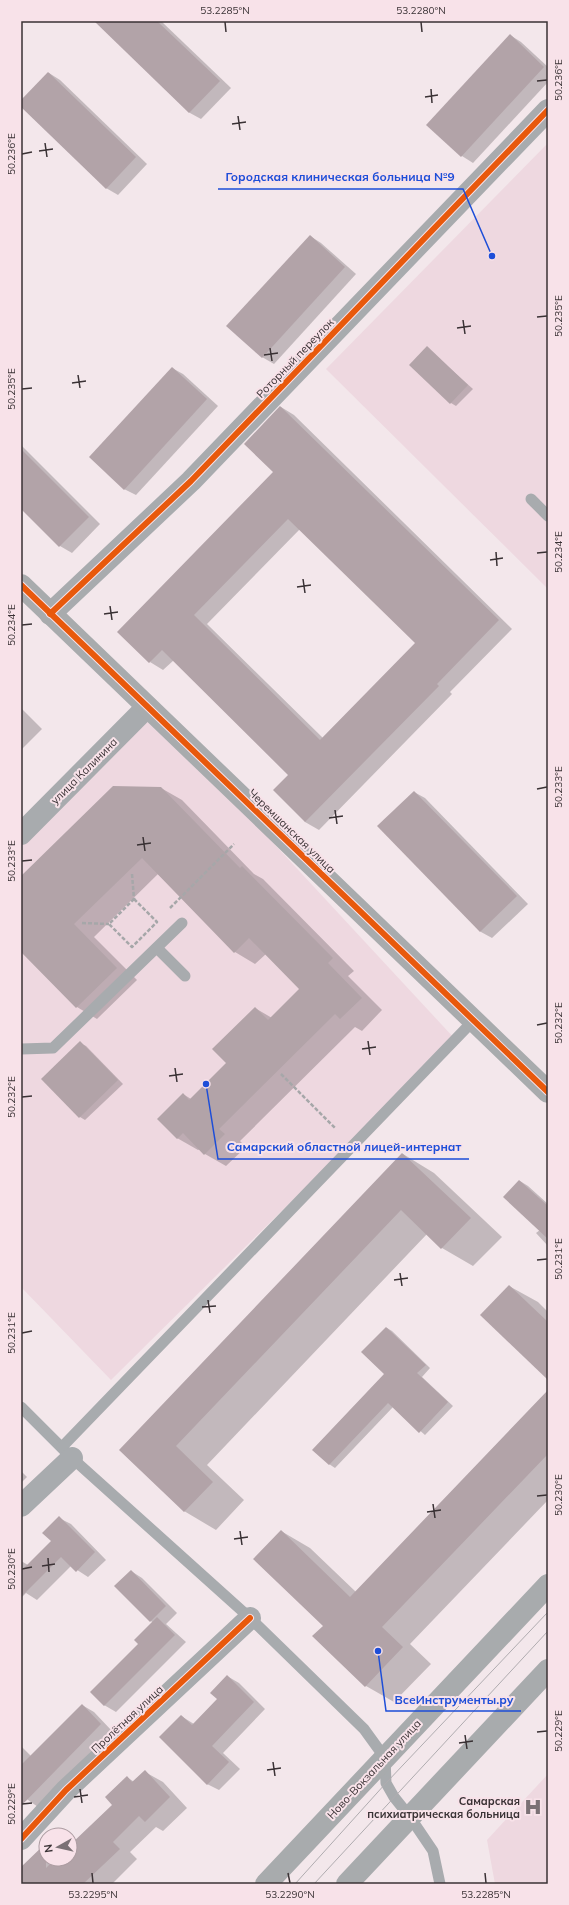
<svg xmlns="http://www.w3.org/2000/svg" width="569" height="1905" font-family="Mulish,sans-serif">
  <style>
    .built { fill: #eed8e0 }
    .shadow { fill: #0003; fill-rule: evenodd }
    .building { fill: #b2a3a8; fill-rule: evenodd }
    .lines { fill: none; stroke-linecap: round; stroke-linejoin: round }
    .path { stroke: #a6a7a9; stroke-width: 2.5; stroke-dasharray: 4 2; stroke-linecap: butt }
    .lane { stroke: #a8abae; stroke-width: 11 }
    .street { stroke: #a8abae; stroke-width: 22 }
    .secondary { stroke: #a8abad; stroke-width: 22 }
    .tram { stroke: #b0acb0; stroke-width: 1 }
    .cycleway-casing { stroke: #f8e2e9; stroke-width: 8 }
    .cycleway { stroke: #e8590c; stroke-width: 6 }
    .ticks { fill: none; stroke: #3a3235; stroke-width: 1.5 }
    .labels { text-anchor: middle; stroke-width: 4; stroke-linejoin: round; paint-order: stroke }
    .street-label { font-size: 11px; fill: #3a3235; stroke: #f8e2e9 }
    .poi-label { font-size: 11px; font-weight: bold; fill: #3a3235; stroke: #f8e2e9; text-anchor: end }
    .leader { fill: none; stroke: #1d4ed8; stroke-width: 1.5 }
    .callout-dot { fill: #1d4ed8; stroke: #f8e2e9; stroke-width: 1.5 }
    .callout-label { font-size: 12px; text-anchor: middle; font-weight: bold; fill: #1d4ed8; stroke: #f8e2e9; stroke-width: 4; stroke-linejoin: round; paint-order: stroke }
    .neatline { fill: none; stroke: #3a3235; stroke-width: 1.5 }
    .ticks-label { font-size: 10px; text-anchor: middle; fill: #3a3235 }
  </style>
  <rect width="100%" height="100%" fill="#f3e7eb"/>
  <!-- built -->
  <g class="built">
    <path d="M 548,143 L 548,589 L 326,369 Z"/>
    <path d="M 147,707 L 455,1039 L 111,1380 L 21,1287 L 21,846 Z"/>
    <path d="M 548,1774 L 548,1884 L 495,1884 L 487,1840 Z"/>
  </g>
  <!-- shadow -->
  <g class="shadow">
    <path d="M 110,21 L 161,21 L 231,88 L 201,119 L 190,113 L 103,28 Z"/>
    <path d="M 510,35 L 521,42 L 548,67 L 548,82 L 473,163 L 462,156 L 428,125 Z"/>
    <path d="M 49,73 L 60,80 L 147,164 L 118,195 L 106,188 L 21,106 L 21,102 Z"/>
    <path d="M 310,236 L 321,243 L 356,274 L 274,364 L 262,357 Z"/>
    <path d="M 427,348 L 473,389 L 456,406 L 451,403 Z"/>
    <path d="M 172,368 L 183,374 L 218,406 L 136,495 L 124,489 Z"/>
    <path d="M 281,407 L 294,415 L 512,629 L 450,692 L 452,694 L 319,830 L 305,822 L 290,775 L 174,660 L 163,670 L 150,662 L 274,472 ZM 300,529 L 417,643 L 323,738 L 207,624 Z"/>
    <path d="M 21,445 L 100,524 L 72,553 L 60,546 L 21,507 Z"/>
    <path d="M 21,708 L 42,729 L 21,750 Z"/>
    <path d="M 161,788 L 182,800 L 254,874 L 263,879 L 354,971 L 348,976 L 382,1010 L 362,1031 L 355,1027 L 240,1141 L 246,1147 L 226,1166 L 205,1154 L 200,1149 L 198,1150 L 177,1138 L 183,1094 L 191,1099 L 228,1063 L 255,1008 L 272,1018 L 301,989 L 266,954 L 255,964 L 235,952 L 158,874 L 94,937 L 137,980 L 97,1019 L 77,1007 L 21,951 L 21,878 Z"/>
    <path d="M 414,792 L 425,798 L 528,904 L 492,938 L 481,932 L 378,826 Z"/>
    <path d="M 80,1043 L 86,1046 L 123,1084 L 85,1120 L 80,1117 Z"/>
    <path d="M 403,1154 L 434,1173 L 502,1237 L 473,1266 L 442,1248 L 427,1234 L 207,1465 L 244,1500 L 216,1530 L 184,1511 L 120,1450 Z"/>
    <path d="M 520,1181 L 528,1186 L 548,1204 L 548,1246 L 536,1233 L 540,1230 Z"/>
    <path d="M 509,1286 L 538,1302 L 548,1312 L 548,1378 Z"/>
    <path d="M 387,1328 L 392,1331 L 430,1368 L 422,1377 L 453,1406 L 425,1435 L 393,1407 L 335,1468 L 329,1464 L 385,1374 Z"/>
    <path d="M 548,1391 L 548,1500 L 410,1644 L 431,1664 L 394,1702 L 366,1686 L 324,1626 L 281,1531 L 310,1548 L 356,1592 Z"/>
    <path d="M 21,1471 L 27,1477 L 21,1483 Z"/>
    <path d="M 59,1518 L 71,1524 L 106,1560 L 88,1577 L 71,1566 L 37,1600 L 26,1593 L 21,1598 L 21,1561 L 28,1565 L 52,1541 Z"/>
    <path d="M 131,1571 L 142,1578 L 177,1613 L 166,1624 L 186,1642 L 116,1712 L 104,1705 L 153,1623 L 151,1621 Z"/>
    <path d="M 227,1676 L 239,1683 L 265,1709 L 223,1753 L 240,1769 L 219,1790 L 207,1784 L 181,1716 L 194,1724 L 218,1699 Z"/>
    <path d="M 82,1705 L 94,1712 L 112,1731 L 38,1807 L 21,1795 L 21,1746 L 31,1756 Z"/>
    <path d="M 145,1772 L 163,1782 L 187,1808 L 163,1831 L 156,1827 L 130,1852 L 137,1859 L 112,1884 L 21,1884 L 21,1869 L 46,1845 L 46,1859 L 70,1859 L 70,1846 L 113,1805 L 127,1777 L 134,1782 Z"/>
  </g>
  <!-- building -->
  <g class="building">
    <path d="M 94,21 L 157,21 L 220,81 L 189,113 Z"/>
    <path d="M 510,34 L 544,67 L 461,157 L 426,125 Z"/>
    <path d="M 48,72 L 136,157 L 106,189 L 21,107 L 21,100 Z"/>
    <path d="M 310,235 L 345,267 L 262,358 L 226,326 Z"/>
    <path d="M 427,346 L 468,385 L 450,404 L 409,365 Z"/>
    <path d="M 172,367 L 207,399 L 124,490 L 89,457 Z"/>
    <path d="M 280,406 L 499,620 L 437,684 L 439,686 L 305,822 L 273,790 L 288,775 L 162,650 L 149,663 L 117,632 L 273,472 L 244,444 ZM 288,519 L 415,643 L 320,740 L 194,615 Z"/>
    <path d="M 21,449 L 89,517 L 59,547 L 21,509 Z"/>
    <path d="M 113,786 L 161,787 L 240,868 L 242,866 L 333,958 L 328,963 L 362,998 L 340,1019 L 335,1014 L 219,1129 L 225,1134 L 204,1155 L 183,1133 L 177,1139 L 157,1119 L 183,1093 L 189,1100 L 226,1063 L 212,1049 L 255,1007 L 268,1020 L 299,989 L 249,938 L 234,953 L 142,858 L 74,924 L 117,968 L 76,1008 L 21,952 L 21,876 Z"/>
    <path d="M 414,791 L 517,896 L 480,932 L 377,826 Z"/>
    <path d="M 80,1041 L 118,1080 L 79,1118 L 41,1079 Z"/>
    <path d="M 402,1153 L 471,1218 L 441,1249 L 401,1210 L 176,1446 L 213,1482 L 184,1512 L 119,1450 Z"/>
    <path d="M 519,1180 L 548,1206 L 548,1239 L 503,1197 Z"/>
    <path d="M 509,1285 L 548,1322 L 548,1380 L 480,1315 Z"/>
    <path d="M 386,1327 L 426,1365 L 417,1373 L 448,1402 L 419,1433 L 388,1403 L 329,1465 L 312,1450 L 384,1374 L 361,1352 Z"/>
    <path d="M 548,1390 L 548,1454 L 382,1627 L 403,1647 L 365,1687 L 312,1636 L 323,1626 L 253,1559 L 281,1530 L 350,1597 Z"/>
    <path d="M 59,1516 L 95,1552 L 76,1572 L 61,1557 L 21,1597 L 21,1571 L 51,1541 L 42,1533 Z"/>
    <path d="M 131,1570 L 166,1606 L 150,1622 L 114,1586 Z"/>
    <path d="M 157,1617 L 175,1635 L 104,1706 L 90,1692 L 138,1644 L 134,1640 Z"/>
    <path d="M 227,1675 L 254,1702 L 212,1746 L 229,1762 L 207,1785 L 159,1737 L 181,1715 L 192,1725 L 217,1699 L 210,1693 Z"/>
    <path d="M 82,1704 L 101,1724 L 21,1806 L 21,1765 Z"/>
    <path d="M 145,1770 L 170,1797 L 145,1822 L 139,1816 L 113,1842 L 120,1849 L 83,1884 L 21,1884 L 21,1867 L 46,1843 L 46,1868 L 55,1859 L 70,1859 L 70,1845 L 112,1805 L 105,1797 L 127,1776 L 132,1782 Z"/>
  </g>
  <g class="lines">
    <!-- path -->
    <g class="path">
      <path d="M 132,874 L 134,899"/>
      <path d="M 134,899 L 157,922 L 132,947 L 109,924 Z"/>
      <path d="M 170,908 L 234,844"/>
      <path d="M 82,923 L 109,924"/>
      <path d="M 281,1074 L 336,1129"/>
    </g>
    <!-- lane -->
    <g class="lane">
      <path d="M 531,499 L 548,516"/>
      <path d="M 157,948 L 185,976"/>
      <path d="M 21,1049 L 53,1048 L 182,923"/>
      <path d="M 21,1407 L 72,1458 L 250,1618 L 364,1729 L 385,1758 L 386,1783 L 394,1797 L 410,1817 L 433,1851 L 440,1884"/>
      <path d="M 62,1447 L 474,1020"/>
    </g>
    <!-- street -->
    <g class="street">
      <path d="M 50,614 L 191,481 L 548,110"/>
      <path d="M 21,834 L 147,707"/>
      <path d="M 21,1506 L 72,1458"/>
      <path d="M 21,1839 L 66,1790 L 250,1618"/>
    </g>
    <!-- secondary -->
    <g class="secondary">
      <path d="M 21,585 L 548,1092"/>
      <path d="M 266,1884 L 548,1585"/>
      <path d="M 347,1884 L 548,1670"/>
    </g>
    <!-- tram -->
    <g class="tram">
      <path d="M 295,1884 L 386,1783 L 548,1612"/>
      <path d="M 314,1884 L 548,1631"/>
    </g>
    <!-- cycleway casing -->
    <g class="cycleway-casing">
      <g id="cycleway">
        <path d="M 21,585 L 548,1092"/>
        <path d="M 50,614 L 191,481 L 548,110"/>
        <path d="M 21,1839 L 66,1790 L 250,1618"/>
      </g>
    </g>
    <!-- cycleway -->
    <use href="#cycleway" class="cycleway"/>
  </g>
  <!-- ticks -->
  <path class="ticks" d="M 225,22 L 226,32M 421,22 L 422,32M 537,81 L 547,80M 431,89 L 432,103M 425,97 L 438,95M 238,116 L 240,130M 232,124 L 246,122M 45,143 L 47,157M 39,151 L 53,149M 22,154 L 32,152M 537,317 L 547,316M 463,320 L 465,334M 457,328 L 471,326M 270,348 L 272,361M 264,355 L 278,353M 78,375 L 80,388M 72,383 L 86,381M 22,389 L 32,388M 496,552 L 497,566M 537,553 L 547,552M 490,560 L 503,558M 303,579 L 305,593M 297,587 L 311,585M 110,606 L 112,620M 104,614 L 118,612M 22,625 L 32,624M 537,789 L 547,787M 335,810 L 337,824M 329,818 L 343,816M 143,837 L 145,851M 137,845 L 151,843M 22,861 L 32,860M 537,1025 L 547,1023M 368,1041 L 370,1055M 362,1049 L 376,1047M 175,1068 L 177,1082M 169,1076 L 183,1074M 22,1097 L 32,1096M 537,1260 L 547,1259M 400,1273 L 402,1286M 394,1280 L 408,1278M 208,1300 L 210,1313M 202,1307 L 216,1306M 22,1333 L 32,1331M 537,1496 L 547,1495M 433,1504 L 435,1518M 427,1512 L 441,1510M 240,1531 L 242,1545M 234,1539 L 248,1537M 48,1558 L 49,1572M 42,1566 L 55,1564M 22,1569 L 32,1567M 537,1732 L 547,1731M 465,1735 L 467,1749M 459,1743 L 473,1741M 273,1762 L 275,1776M 267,1770 L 281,1768M 80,1789 L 82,1803M 74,1797 L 88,1795M 22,1804 L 32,1803M 92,1873 L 93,1883M 288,1873 L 290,1883M 485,1873 L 486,1883"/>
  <!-- icons -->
  <defs>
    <g id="hospital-bare" transform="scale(1.38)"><path d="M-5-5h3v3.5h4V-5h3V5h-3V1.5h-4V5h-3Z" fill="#7b7175" stroke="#f8e2e9" stroke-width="2.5" paint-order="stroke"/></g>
  </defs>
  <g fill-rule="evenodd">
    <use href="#hospital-bare" x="533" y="1807"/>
  </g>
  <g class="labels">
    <!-- street labels -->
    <g class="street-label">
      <text transform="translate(295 358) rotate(-46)" y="4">Роторный переулок</text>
      <text transform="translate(84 771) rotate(-45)" y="4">улица Калинина</text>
      <text transform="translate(292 831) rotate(44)" y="4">Черемшанская улица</text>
      <text transform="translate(127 1719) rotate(-43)" y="4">Пролётная улица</text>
      <text transform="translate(374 1769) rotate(-47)" y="4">Ново-Вокзальная улица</text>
    </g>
    <!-- poi labels -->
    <g class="poi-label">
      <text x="520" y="1805">Самарская<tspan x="520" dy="13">психиатрическая больница</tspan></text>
    </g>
  </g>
  <!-- callouts -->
  <path class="leader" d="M492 256L463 189H218M206 1084L218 1159H469M378 1651L386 1711H521"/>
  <g class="callout-dot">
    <circle cx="492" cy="256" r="4"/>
    <circle cx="206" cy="1084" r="4"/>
    <circle cx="378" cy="1651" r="4"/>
  </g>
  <g class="callout-label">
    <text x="340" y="181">Городская клиническая больница №9</text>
    <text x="344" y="1151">Самарский областной лицей-интернат</text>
    <text x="454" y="1704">ВсеИнструменты.ру</text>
  </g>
  <!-- border -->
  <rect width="569" height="1905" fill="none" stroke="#f8e2e9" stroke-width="44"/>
  <!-- north arrow -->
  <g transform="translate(58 1847) rotate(262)"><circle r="19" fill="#f8e2e9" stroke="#ac9ca1"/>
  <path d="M0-3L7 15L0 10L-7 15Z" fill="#7b7175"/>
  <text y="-6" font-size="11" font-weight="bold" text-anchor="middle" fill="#3a3235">N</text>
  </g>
  <rect x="22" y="22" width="525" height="1861" class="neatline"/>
  <g class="ticks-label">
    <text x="225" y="14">53.2285°N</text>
    <text x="421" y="14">53.2280°N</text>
    <text transform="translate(558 80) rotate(-90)" y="4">50.236°E</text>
    <text transform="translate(11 154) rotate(-90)" y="4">50.236°E</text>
    <text transform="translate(558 316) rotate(-90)" y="4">50.235°E</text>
    <text transform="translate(11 389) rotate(-90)" y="4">50.235°E</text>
    <text transform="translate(558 552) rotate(-90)" y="4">50.234°E</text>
    <text transform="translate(11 625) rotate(-90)" y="4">50.234°E</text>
    <text transform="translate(558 787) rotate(-90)" y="4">50.233°E</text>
    <text transform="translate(11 861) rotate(-90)" y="4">50.233°E</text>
    <text transform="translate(558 1023) rotate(-90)" y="4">50.232°E</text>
    <text transform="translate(11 1097) rotate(-90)" y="4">50.232°E</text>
    <text transform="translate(558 1259) rotate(-90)" y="4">50.231°E</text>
    <text transform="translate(11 1333) rotate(-90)" y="4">50.231°E</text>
    <text transform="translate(558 1495) rotate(-90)" y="4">50.230°E</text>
    <text transform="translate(11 1569) rotate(-90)" y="4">50.230°E</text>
    <text transform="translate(558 1731) rotate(-90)" y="4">50.229°E</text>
    <text transform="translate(11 1804) rotate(-90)" y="4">50.229°E</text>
    <text x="93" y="1898">53.2295°N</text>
    <text x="290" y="1898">53.2290°N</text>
    <text x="486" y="1898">53.2285°N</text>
  </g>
</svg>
